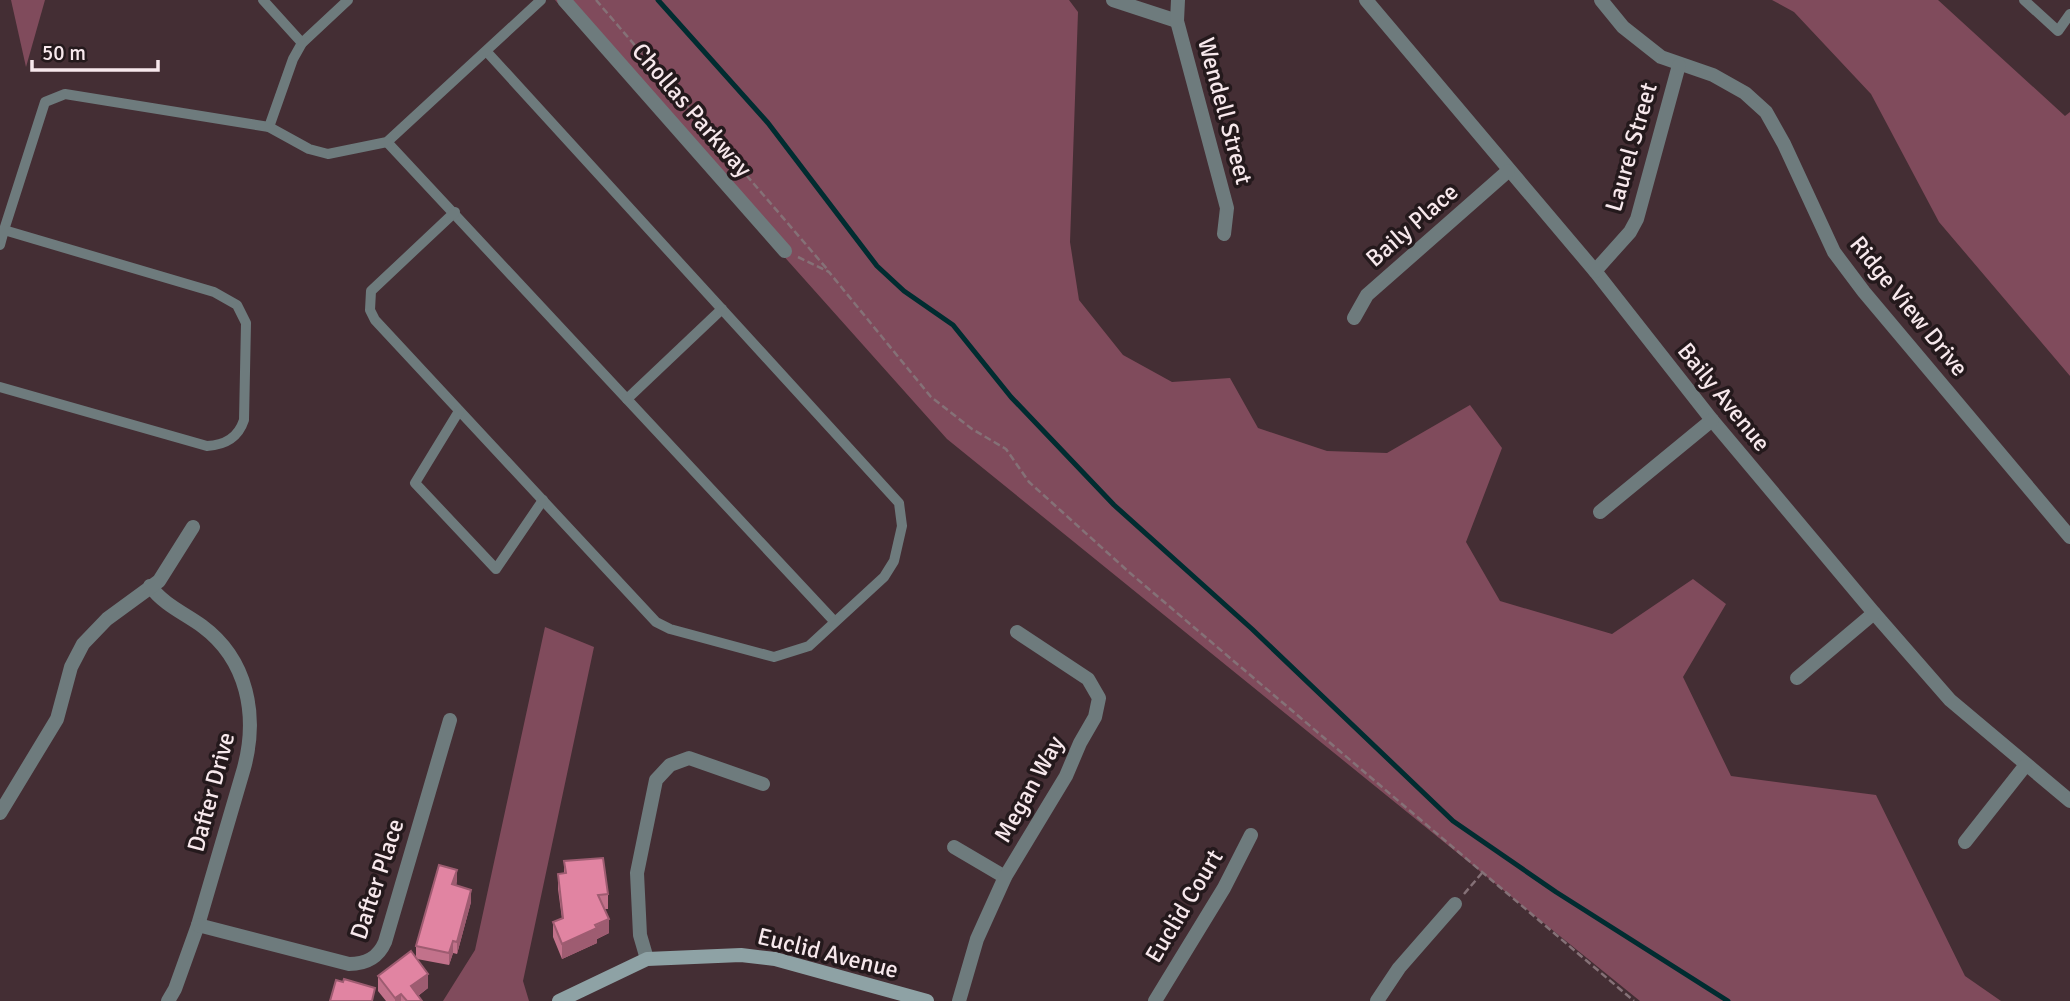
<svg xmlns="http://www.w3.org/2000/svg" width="2070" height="1001" font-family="Signika,sans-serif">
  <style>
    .green { fill: #804b5c }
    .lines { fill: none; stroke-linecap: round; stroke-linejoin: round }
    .stream { stroke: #002c30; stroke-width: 5 }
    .path { stroke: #857177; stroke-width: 2.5; stroke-dasharray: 7 3.5; stroke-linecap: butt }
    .lane { stroke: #6e7b7d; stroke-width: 10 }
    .street { stroke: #6e7b7d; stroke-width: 14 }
    .secondary { stroke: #8ea2a5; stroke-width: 14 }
    .wall { fill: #c2728b }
    .shaded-wall { fill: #9e5c71 }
    .building { fill: #e184a2; stroke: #9e5c71; stroke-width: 2 }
    .labels { text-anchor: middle; stroke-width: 7; stroke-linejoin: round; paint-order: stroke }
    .street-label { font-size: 24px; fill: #f7e8ec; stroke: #24191c }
  </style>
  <rect width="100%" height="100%" fill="#442e34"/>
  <!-- green -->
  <g class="green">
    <path d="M 11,0 L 45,0 L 26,67 Z"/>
    <path d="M 555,0 L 1069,0 L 1078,12 L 1070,242 L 1079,300 L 1123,355 L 1172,382 L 1230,378 L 1258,428 L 1327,451 L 1387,453 L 1470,405 L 1502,448 L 1466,542 L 1500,601 L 1612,634 L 1693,579 L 1726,604 L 1683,677 L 1731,776 L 1876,795 L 1965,976 L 2001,1001 L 1640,1001 L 947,439 Z"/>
    <path d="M 1772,0 L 1938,0 L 2065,116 L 2070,112 L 2070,376 L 1939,222 L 1871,94 L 1794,12 Z"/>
    <path d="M 545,627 L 594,647 L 523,981 L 529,1001 L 443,1001 L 475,950 Z"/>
  </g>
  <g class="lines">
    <!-- stream -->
    <path class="stream" d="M 658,0 L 768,123 L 877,266 L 904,291 L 953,325 L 1011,397 L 1114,505 L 1252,629 L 1453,821 L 1556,892 L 1728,1001"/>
    <!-- path -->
    <g class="path">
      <path d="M 596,0 L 827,269"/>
      <path d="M 798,257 L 829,272 L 931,397 L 972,429 L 1006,449 L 1029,482 L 1130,573 L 1634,1001"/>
      <path d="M 1464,894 L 1482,873"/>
    </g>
    <!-- lane -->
    <g class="lane">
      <path d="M 263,0 L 302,43"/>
      <path d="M 2024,0 L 2058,31 L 2070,14"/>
      <path d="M 269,127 L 293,59 L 302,43 L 348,0"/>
      <path d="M 387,142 L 834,621"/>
      <path d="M 455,212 L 371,291 L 370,310 L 375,320 L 656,622 L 670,629 L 774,657 L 809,646 L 884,577 L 894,561 L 902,526 L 899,503 L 487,52"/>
      <path d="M 4,230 L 45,102 L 65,94 L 269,127 L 309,149 L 328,154 L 387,142 L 541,0"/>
      <path d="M 0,245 L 4,230 L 214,292 L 237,305 L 246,323 L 244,420 C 238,438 225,445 207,446 L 0,387"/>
      <path d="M 627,399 L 722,309"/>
      <path d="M 459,411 L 415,483 L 496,569 L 543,500"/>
    </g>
    <!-- street -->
    <g class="street">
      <path d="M 564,0 L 785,251"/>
      <path d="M 1113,0 L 1177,21"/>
      <path d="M 1178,0 L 1177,21 L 1227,208 L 1224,234"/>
      <path d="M 1366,0 L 1595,271 L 1712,420 L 1874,613 L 1950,700 L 2070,801"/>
      <path d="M 1601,0 L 1623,27 L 1661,57 L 1713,75 L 1745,93 L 1766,112 L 1784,144 L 1834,252 L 1864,292 L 2070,537"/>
      <path d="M 1595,271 L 1630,232 L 1637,219 L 1679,65"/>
      <path d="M 1354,318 L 1367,295 L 1508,171"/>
      <path d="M 1600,512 L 1712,420"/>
      <path d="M 150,586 C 164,605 184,613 202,626 C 248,660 258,716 244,768 L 198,925 L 175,989 L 168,1001"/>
      <path d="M 1797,678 L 1874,613"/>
      <path d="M 0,813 L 57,719 L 71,667 L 83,644 L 107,619 L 159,581 L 193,527"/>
      <path d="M 1965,842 L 2025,766"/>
      <path d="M 954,847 L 1005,877"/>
      <path d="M 198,925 L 349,964 C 366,964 378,958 385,942 L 450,720"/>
      <path d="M 647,959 L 640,935 L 637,873 L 656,780 L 670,765 L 689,758 L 763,784"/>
      <path d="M 959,1001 L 977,939 L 1005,877 L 1066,776 L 1080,743 L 1095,717 L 1099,698 L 1088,679 L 1017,632"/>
      <path d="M 1155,1001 L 1224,888 L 1251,835"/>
      <path d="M 1377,1001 L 1399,968 L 1455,904"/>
    </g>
    <!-- secondary -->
    <path class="secondary" d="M 559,1001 L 647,959 L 741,955 L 775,959 L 927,1001"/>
  </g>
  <!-- wall -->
  <g class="wall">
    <path d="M 564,861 L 608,894 L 608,909 L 605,909 L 609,933 L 597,939 L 597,943 L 562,959 L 553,937 L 553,922 L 562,919 L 558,889 L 558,874 L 564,874 Z"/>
    <path d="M 457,882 L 456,885 L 471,902 L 457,954 L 453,953 L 449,965 L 417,959 L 428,988 L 418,996 L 422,1001 L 386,1001 L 378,991 L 378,976 L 416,958 L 416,946 Z"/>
  </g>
  <!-- shaded-wall -->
  <g class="shaded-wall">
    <path d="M 457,870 L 457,882 L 452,897 L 452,884 Z"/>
    <path d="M 471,890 L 471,902 L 457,954 L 457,942 Z"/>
    <path d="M 609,919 L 609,933 L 597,939 L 597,943 L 562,959 L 562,944 Z"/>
    <path d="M 453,941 L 453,953 L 449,965 L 449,953 Z"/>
    <path d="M 428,974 L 428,988 L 411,1001 L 411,986 Z"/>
    <path d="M 401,994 L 401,1001 L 395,1001 L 395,998 Z"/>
  </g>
  <!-- building -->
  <g class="building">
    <path d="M 603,858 L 608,894 L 598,895 L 609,919 L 595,925 L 597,928 L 562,944 L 553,922 L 563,918 L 558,874 L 566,873 L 564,861 Z"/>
    <path d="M 439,865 L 457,870 L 452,884 L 471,890 L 457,942 L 453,941 L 449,953 L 416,946 Z"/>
    <path d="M 411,951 L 428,974 L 411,986 L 422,1001 L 407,1001 L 401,994 L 395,998 L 378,976 Z"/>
    <path d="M 344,979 L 375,988 L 372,1001 L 330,1001 L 336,980 L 343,982 Z"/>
  </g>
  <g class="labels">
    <!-- street labels -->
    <g class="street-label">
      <text transform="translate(692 110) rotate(49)" y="8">Chollas Parkway</text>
      <text transform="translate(1225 111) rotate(75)" y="8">Wendell Street</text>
      <text transform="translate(1631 147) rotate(-74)" y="8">Laurel Street</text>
      <text transform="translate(1412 225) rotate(-41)" y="8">Baily Place</text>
      <text transform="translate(1909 306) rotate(51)" y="8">Ridge View Drive</text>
      <text transform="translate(1724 397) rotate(51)" y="8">Baily Avenue</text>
      <text transform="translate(1029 789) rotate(-61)" y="8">Megan Way</text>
      <text transform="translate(211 792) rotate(-75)" y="8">Dafter Drive</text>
      <text transform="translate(377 879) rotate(-72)" y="8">Dafter Place</text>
      <text transform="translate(1184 906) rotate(-59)" y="8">Euclid Court</text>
      <text transform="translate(828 953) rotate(14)" y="8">Euclid Avenue</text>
    </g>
  </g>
  <!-- scale -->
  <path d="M32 60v10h126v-10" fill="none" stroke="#f7e8ec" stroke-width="3.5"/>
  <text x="42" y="60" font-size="21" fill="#f7e8ec" stroke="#24191c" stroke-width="5" paint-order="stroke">50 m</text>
</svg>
